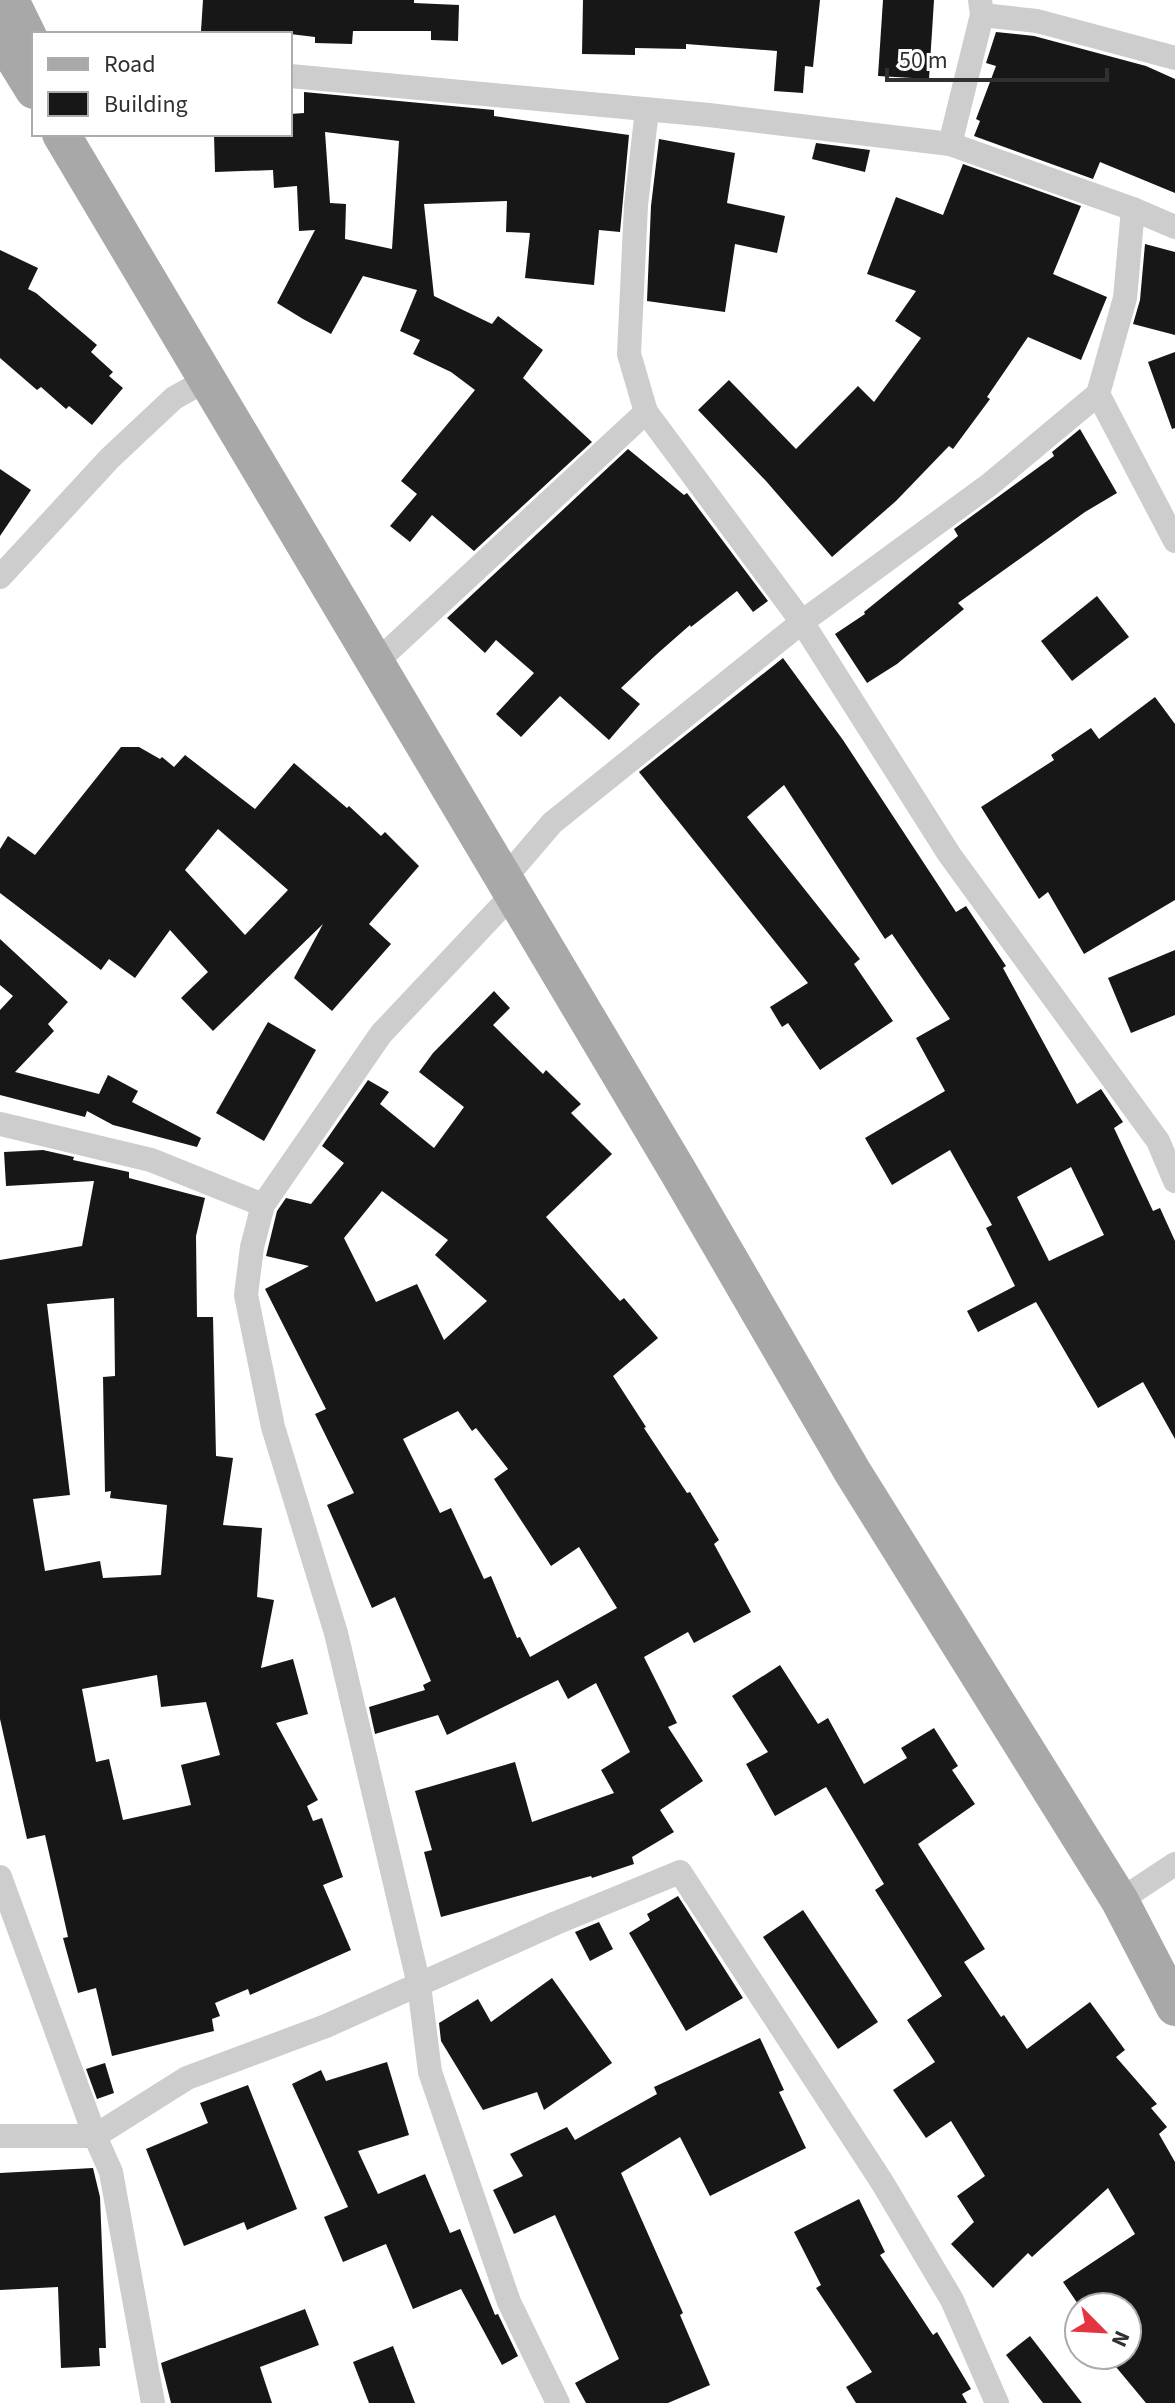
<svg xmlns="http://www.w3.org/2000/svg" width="1175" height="2403" font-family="'Source Sans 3',sans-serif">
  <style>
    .building { fill: #171717; fill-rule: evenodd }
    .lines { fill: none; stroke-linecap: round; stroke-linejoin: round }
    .street { stroke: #cdcdcd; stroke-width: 24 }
    .primary { stroke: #a8a8a8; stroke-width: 38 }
  </style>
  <rect width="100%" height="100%" fill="#fff"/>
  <!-- building -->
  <g class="building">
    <path d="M 203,0 L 414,0 L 414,3 L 459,5 L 458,41 L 431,40 L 431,31 L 353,31 L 352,44 L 315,43 L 315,37 L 290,34 L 201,31 Z"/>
    <path d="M 583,0 L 820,0 L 813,67 L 805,66 L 803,93 L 774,91 L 777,51 L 686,44 L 686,49 L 635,48 L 635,55 L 582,54 Z"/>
    <path d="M 883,0 L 934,0 L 929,79 L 878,76 Z"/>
    <path d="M 996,32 L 1034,36 L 1146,66 L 1175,79 L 1175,193 L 1100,162 L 1093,179 L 974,136 L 980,121 L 976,119 L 996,66 L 986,63 Z"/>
    <path d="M 304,92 L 494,110 L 494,116 L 629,135 L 620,232 L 599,230 L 594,285 L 525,278 L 530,233 L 506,232 L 507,201 L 424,204 L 434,296 L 492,324 L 498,316 L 543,350 L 523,378 L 592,442 L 474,551 L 432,515 L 410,542 L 390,526 L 417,494 L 401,481 L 475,390 L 451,372 L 413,354 L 420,340 L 400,331 L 417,290 L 363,276 L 331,334 L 303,319 L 277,303 L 315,230 L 299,231 L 297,186 L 274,188 L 273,170 L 215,172 L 214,134 L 290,134 L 290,114 L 304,113 ZM 325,132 L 399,141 L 392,249 L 345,239 L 346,204 L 330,203 Z"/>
    <path d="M 659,139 L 735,153 L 727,203 L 785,216 L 777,253 L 735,244 L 725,312 L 647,301 L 651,206 Z"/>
    <path d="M 816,143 L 870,150 L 865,172 L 812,159 Z"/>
    <path d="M 963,164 L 1081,206 L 1053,274 L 1107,297 L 1081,360 L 1028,337 L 987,397 L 990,399 L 953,449 L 949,446 L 896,501 L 832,557 L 766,481 L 698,410 L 729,380 L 796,449 L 858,386 L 874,402 L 921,338 L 895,321 L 916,291 L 867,274 L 896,197 L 943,215 Z"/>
    <path d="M 1145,244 L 1175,252 L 1175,335 L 1133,324 L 1140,300 Z"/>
    <path d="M 0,250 L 38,268 L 28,289 L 36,293 L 97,345 L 91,352 L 113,372 L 109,376 L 123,388 L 92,425 L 69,406 L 66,409 L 41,387 L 37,390 L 0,358 Z"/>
    <path d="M 1175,352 L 1175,428 L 1172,429 L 1148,362 Z"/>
    <path d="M 1080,429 L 1117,493 L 1085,512 L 958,603 L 964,609 L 897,664 L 867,683 L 835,634 L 865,614 L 864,612 L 958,536 L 954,529 L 1054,456 L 1052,452 Z"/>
    <path d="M 628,449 L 684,495 L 687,493 L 768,601 L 753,612 L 737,591 L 691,627 L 690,625 L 657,654 L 621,688 L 640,704 L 609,740 L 560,696 L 521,737 L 496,714 L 534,673 L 496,640 L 485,653 L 447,618 Z"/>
    <path d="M 0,469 L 31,490 L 0,536 Z"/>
    <path d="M 1097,596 L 1129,637 L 1072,681 L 1041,641 Z"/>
    <path d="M 783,658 L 843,740 L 956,912 L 966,906 L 1006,966 L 1003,968 L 1077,1104 L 1101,1089 L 1123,1122 L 1114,1128 L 1153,1211 L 1160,1208 L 1175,1241 L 1175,1439 L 1143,1382 L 1098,1408 L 1036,1302 L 978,1332 L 967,1311 L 1015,1286 L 986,1228 L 992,1225 L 950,1150 L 892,1185 L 865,1138 L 945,1091 L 916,1038 L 950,1019 L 892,934 L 885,939 L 784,785 L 747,817 L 860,959 L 854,964 L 893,1021 L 820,1070 L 788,1023 L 782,1027 L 770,1007 L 808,983 L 639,772 ZM 1071,1167 L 1104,1235 L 1049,1261 L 1017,1197 Z"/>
    <path d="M 1155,697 L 1175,724 L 1175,900 L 1084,954 L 1048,892 L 1039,899 L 981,807 L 1054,760 L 1051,755 L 1091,728 L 1099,739 Z"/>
    <path d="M 121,747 L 139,747 L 160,759 L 162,757 L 174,767 L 185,755 L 255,809 L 294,763 L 347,808 L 349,806 L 381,836 L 385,832 L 419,866 L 369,924 L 391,944 L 332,1011 L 294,978 L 323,924 L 213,1031 L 181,998 L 208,972 L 170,930 L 135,978 L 109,959 L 101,970 L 0,893 L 0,849 L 8,836 L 35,855 ZM 218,829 L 288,890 L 245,935 L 185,870 Z"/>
    <path d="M 0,939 L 68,1002 L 48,1024 L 54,1031 L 15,1072 L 99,1094 L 108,1075 L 138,1091 L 132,1102 L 201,1138 L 197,1147 L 113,1125 L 87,1111 L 85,1117 L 0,1095 L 0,1010 L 13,996 L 0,985 Z"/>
    <path d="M 1175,950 L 1175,1015 L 1131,1033 L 1108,978 Z"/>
    <path d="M 494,991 L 510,1008 L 493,1025 L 543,1074 L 546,1070 L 581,1104 L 571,1113 L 612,1154 L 546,1217 L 620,1301 L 624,1298 L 658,1338 L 613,1376 L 646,1427 L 644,1428 L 687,1493 L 690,1492 L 719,1540 L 714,1544 L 751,1612 L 694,1643 L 688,1632 L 644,1657 L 677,1723 L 668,1727 L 703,1781 L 660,1810 L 674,1832 L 632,1857 L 634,1864 L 592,1878 L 591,1876 L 441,1917 L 424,1852 L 432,1850 L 415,1791 L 515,1762 L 532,1822 L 614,1793 L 601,1770 L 630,1752 L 596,1683 L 568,1699 L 558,1680 L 447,1735 L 438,1715 L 375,1734 L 369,1707 L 425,1690 L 423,1685 L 431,1681 L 395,1597 L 372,1608 L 327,1505 L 354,1493 L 315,1414 L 326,1409 L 265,1289 L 309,1266 L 266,1256 L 277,1211 L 286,1198 L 311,1204 L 344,1163 L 322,1146 L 368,1080 L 389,1092 L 380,1104 L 434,1148 L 464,1107 L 419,1072 L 433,1053 ZM 382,1191 L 448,1240 L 435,1255 L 487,1301 L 444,1340 L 417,1284 L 376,1302 L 344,1238 ZM 458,1411 L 472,1431 L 476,1428 L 508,1469 L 494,1479 L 551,1566 L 579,1547 L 617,1608 L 530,1657 L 520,1637 L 517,1638 L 491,1576 L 484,1579 L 451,1508 L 440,1513 L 403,1439 Z"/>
    <path d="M 268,1022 L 316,1050 L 264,1141 L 216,1113 Z"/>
    <path d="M 43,1150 L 74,1157 L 73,1160 L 129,1172 L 129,1178 L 205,1198 L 196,1236 L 197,1317 L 213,1317 L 216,1456 L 233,1458 L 223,1525 L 262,1528 L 257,1597 L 274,1600 L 261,1668 L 293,1659 L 308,1714 L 276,1723 L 318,1800 L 307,1806 L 313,1821 L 322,1818 L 343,1877 L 323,1885 L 351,1950 L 250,1995 L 248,1989 L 215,2003 L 220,2016 L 212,2019 L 214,2031 L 112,2056 L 96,1988 L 78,1993 L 63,1938 L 68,1937 L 45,1835 L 27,1839 L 0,1719 L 0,1260 L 82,1246 L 94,1181 L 6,1186 L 4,1152 ZM 114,1298 L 115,1376 L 103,1377 L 105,1492 L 111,1491 L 110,1498 L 167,1505 L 161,1575 L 103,1578 L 100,1561 L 45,1571 L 33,1499 L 70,1495 L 47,1304 ZM 157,1675 L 161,1707 L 206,1702 L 220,1755 L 181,1765 L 191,1805 L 123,1820 L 109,1759 L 96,1762 L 82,1689 Z"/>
    <path d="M 780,1665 L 818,1724 L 828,1718 L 864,1784 L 907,1758 L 901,1748 L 934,1728 L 958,1766 L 952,1770 L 975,1804 L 918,1844 L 985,1949 L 964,1962 L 1001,2017 L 1004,2015 L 1027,2049 L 1090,2002 L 1125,2050 L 1116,2057 L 1157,2104 L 1151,2108 L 1167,2127 L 1159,2134 L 1175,2162 L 1175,2403 L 1146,2403 L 1106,2355 L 1127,2355 L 1127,2307 L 1080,2307 L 1063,2282 L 1135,2234 L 1108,2188 L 1032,2257 L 1028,2253 L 993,2288 L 951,2244 L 974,2222 L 957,2196 L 985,2176 L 951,2121 L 926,2138 L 893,2090 L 935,2062 L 907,2020 L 942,1996 L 875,1890 L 884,1884 L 826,1787 L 775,1816 L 746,1764 L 768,1752 L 732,1696 Z"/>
    <path d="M 678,1896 L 743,1998 L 686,2031 L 629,1933 L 650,1920 L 647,1914 Z"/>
    <path d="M 803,1910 L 878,2022 L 838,2049 L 763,1937 Z"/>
    <path d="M 599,1922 L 613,1949 L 590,1961 L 575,1932 Z"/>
    <path d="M 552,1978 L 612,2063 L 544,2110 L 537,2092 L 483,2110 L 441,2041 L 439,2023 L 478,1999 L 491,2022 Z"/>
    <path d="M 760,2038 L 784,2090 L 779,2092 L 806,2148 L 710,2196 L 680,2137 L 621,2173 L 683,2313 L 680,2315 L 710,2385 L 668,2403 L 586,2403 L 575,2383 L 619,2359 L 555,2215 L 514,2234 L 493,2190 L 523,2176 L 510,2154 L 567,2127 L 575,2140 L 657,2094 L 654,2087 Z"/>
    <path d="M 387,2062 L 409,2135 L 358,2151 L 378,2194 L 425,2174 L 450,2233 L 460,2229 L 495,2315 L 498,2314 L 518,2356 L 502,2365 L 461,2289 L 413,2309 L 386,2244 L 343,2262 L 324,2217 L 348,2207 L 292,2084 L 321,2070 L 326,2081 Z"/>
    <path d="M 105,2063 L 114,2093 L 97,2099 L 86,2069 Z"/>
    <path d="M 248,2085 L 297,2209 L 247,2230 L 244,2222 L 184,2246 L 146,2149 L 208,2123 L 200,2103 Z"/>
    <path d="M 93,2168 L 100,2197 L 106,2348 L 99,2348 L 100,2366 L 61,2368 L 58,2287 L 0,2290 L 0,2173 Z"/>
    <path d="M 859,2199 L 885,2252 L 880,2255 L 933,2335 L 937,2332 L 971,2389 L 962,2394 L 967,2403 L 856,2403 L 846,2387 L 872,2372 L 816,2288 L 821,2285 L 794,2232 Z"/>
    <path d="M 305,2309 L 319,2345 L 260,2367 L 272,2403 L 171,2403 L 161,2363 Z"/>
    <path d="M 1030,2336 L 1082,2403 L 1043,2403 L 1006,2355 Z"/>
    <path d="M 393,2346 L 415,2403 L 369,2403 L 353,2362 Z"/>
  </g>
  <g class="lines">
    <!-- street -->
    <g class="street">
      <path d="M 982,15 L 1037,21 L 1175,58"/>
      <path d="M 290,76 L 709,115 L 950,144 L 1133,209 L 1175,227"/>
      <path d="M 647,110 L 636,205 L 629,354 L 646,412 L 802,622 L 949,854 L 1158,1141 L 1175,1181"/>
      <path d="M 950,144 L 982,15 L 980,0"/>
      <path d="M 1098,394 L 1175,541"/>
      <path d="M 0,577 L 110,458 L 174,398 L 208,379"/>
      <path d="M 384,655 L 646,412"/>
      <path d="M 511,871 L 552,823 L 802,622 L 989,485 L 1098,394 L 1125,298 L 1133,209"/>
      <path d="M 513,894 L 381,1034 L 263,1205 L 252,1247 L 246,1295 L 273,1427 L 336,1633 L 419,1985 L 430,2072 L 509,2302 L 558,2403"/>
      <path d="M 0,1124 L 151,1160 L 263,1205"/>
      <path d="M 0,1877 L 95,2136 L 111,2172 L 153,2403"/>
      <path d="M 1131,1893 L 1175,1864"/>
      <path d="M 0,2136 L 95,2136 L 187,2078 L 326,2026 L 556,1923 L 680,1872 L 882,2182 L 952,2300 L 997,2403"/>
    </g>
    <!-- primary -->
    <g class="primary">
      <path d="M 10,0 L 34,49"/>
      <path d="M 0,35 L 34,90"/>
      <path d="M 61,134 L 679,1173 L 852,1471 L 1120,1901 L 1175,2007"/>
    </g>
  </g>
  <!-- legend -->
  <rect x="32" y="32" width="260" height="104" fill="#ffffff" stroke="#acacac" stroke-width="2"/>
  <rect x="48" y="58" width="40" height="12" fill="#a8a8a8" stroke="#acacac" stroke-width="2"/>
  <text x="104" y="72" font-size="24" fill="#303030">Road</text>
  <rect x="48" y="92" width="40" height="24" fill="#171717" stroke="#acacac" stroke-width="2"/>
  <text x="104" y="112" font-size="24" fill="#303030">Building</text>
  <!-- north arrow -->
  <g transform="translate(1103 2331) rotate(114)"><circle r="38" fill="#ffffff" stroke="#acacac" stroke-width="2"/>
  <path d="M0-6L14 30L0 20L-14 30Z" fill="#e53441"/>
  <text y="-12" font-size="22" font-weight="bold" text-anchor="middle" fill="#303030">N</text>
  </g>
  <!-- scale -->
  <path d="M887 68v12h220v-12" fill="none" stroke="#303030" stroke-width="4"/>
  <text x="899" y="68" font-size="24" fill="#303030" stroke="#ffffff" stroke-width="6" paint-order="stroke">50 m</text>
</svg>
